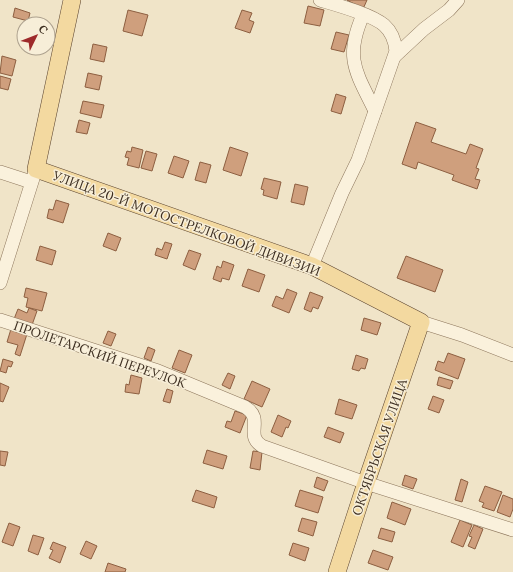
<svg xmlns="http://www.w3.org/2000/svg" width="513" height="572" font-family="Lora,serif">
  <style>
    .building { fill: #cf9f7d; stroke: #8d5f41 }
    .lines { fill: none; stroke-linecap: round; stroke-linejoin: round }
    .minor-casing { stroke: #8d765c; stroke-width: 14 }
    .major-casing { stroke: #5b4430; stroke-width: 18 }
    .minor { stroke: #faf1dc; stroke-width: 13 }
    .major { stroke: #f3d9a0; stroke-width: 17 }
    .labels { text-anchor: middle; stroke-width: 3; stroke-linejoin: round; paint-order: stroke }
    .street-label { font-size: 13px; fill: #3d2e20; stroke: #f7eed8 }
  </style>
  <rect width="100%" height="100%" fill="#f0e4c8"/>
  <!-- building -->
  <g class="building">
    <path d="M 347,0 L 367,0 L 363,9 Z"/>
    <path d="M 308,6 L 324,10 L 320,26 L 304,23 Z"/>
    <path d="M 15,8 L 30,13 L 28,21 L 13,17 Z"/>
    <path d="M 128,10 L 148,15 L 142,36 L 123,31 Z"/>
    <path d="M 242,10 L 252,13 L 249,20 L 254,22 L 250,33 L 235,28 Z"/>
    <path d="M 336,32 L 349,35 L 344,52 L 331,49 Z"/>
    <path d="M 93,44 L 107,47 L 104,62 L 90,59 Z"/>
    <path d="M 2,56 L 16,60 L 12,76 L 0,73 Z"/>
    <path d="M 88,73 L 102,76 L 99,90 L 85,87 Z"/>
    <path d="M 0,76 L 11,79 L 8,90 L 0,88 Z"/>
    <path d="M 336,94 L 346,97 L 341,114 L 331,111 Z"/>
    <path d="M 83,101 L 104,105 L 101,118 L 80,113 Z"/>
    <path d="M 79,120 L 90,123 L 87,134 L 76,132 Z"/>
    <path d="M 416,122 L 436,129 L 431,142 L 466,154 L 470,144 L 483,149 L 476,168 L 479,169 L 475,179 L 480,180 L 477,189 L 452,180 L 454,175 L 418,162 L 416,169 L 402,164 Z"/>
    <path d="M 132,147 L 143,150 L 139,168 L 127,165 L 129,158 L 125,157 L 127,151 L 131,152 Z"/>
    <path d="M 230,147 L 248,153 L 241,176 L 223,170 Z"/>
    <path d="M 146,151 L 157,154 L 152,171 L 141,168 Z"/>
    <path d="M 174,156 L 189,161 L 183,178 L 168,173 Z"/>
    <path d="M 200,162 L 211,165 L 206,183 L 195,180 Z"/>
    <path d="M 264,178 L 281,182 L 277,199 L 263,195 L 264,190 L 261,189 Z"/>
    <path d="M 295,184 L 308,187 L 304,205 L 291,202 Z"/>
    <path d="M 56,200 L 69,204 L 63,223 L 47,218 L 49,209 L 53,210 Z"/>
    <path d="M 108,233 L 121,238 L 116,251 L 103,246 Z"/>
    <path d="M 165,242 L 172,244 L 167,259 L 155,255 L 157,248 L 162,250 Z"/>
    <path d="M 40,246 L 56,251 L 52,265 L 36,260 Z"/>
    <path d="M 189,250 L 201,254 L 195,270 L 183,265 Z"/>
    <path d="M 406,256 L 443,270 L 435,292 L 397,278 Z"/>
    <path d="M 223,261 L 234,265 L 229,280 L 222,278 L 221,282 L 213,279 L 217,266 L 221,268 Z"/>
    <path d="M 248,269 L 265,275 L 259,292 L 242,286 Z"/>
    <path d="M 26,288 L 47,293 L 42,311 L 26,307 L 28,298 L 24,297 Z"/>
    <path d="M 287,289 L 297,293 L 289,313 L 272,306 L 276,296 L 283,299 Z"/>
    <path d="M 310,292 L 323,297 L 318,309 L 313,307 L 311,312 L 304,309 Z"/>
    <path d="M 29,308 L 37,311 L 32,325 L 14,319 L 18,309 L 27,313 Z"/>
    <path d="M 364,318 L 381,323 L 377,335 L 361,330 Z"/>
    <path d="M 11,329 L 27,334 L 20,356 L 15,354 L 18,345 L 7,342 Z"/>
    <path d="M 108,331 L 116,334 L 111,346 L 103,343 Z"/>
    <path d="M 148,347 L 155,350 L 151,361 L 144,358 Z"/>
    <path d="M 179,350 L 192,355 L 185,373 L 172,368 Z"/>
    <path d="M 448,353 L 465,359 L 458,379 L 435,370 L 438,361 L 444,363 Z"/>
    <path d="M 356,355 L 368,359 L 365,369 L 361,368 L 359,371 L 352,369 Z"/>
    <path d="M 3,359 L 13,362 L 11,367 L 8,366 L 6,373 L 0,371 Z"/>
    <path d="M 228,373 L 235,376 L 230,389 L 222,385 Z"/>
    <path d="M 131,375 L 142,378 L 139,394 L 125,392 L 126,384 L 129,385 Z"/>
    <path d="M 439,377 L 453,381 L 450,389 L 437,385 Z"/>
    <path d="M 252,381 L 270,389 L 262,407 L 244,399 Z"/>
    <path d="M 0,383 L 9,387 L 3,402 L 0,401 Z"/>
    <path d="M 167,389 L 173,391 L 170,403 L 163,401 Z"/>
    <path d="M 433,396 L 444,400 L 439,413 L 428,409 Z"/>
    <path d="M 339,399 L 357,405 L 352,419 L 335,414 Z"/>
    <path d="M 235,411 L 247,415 L 240,433 L 225,427 L 227,421 L 231,422 Z"/>
    <path d="M 278,415 L 291,421 L 288,428 L 286,427 L 282,437 L 271,432 Z"/>
    <path d="M 328,427 L 344,433 L 340,443 L 324,437 Z"/>
    <path d="M 207,450 L 227,456 L 223,469 L 203,463 Z"/>
    <path d="M 0,451 L 8,452 L 5,466 L 0,465 Z"/>
    <path d="M 253,451 L 262,452 L 260,470 L 250,468 Z"/>
    <path d="M 405,475 L 417,479 L 413,489 L 402,485 Z"/>
    <path d="M 317,477 L 328,481 L 324,491 L 314,487 Z"/>
    <path d="M 461,479 L 468,482 L 462,502 L 455,500 Z"/>
    <path d="M 485,486 L 502,492 L 494,511 L 482,507 L 484,503 L 479,501 Z"/>
    <path d="M 196,490 L 217,497 L 214,508 L 192,501 Z"/>
    <path d="M 300,490 L 323,497 L 318,513 L 295,506 Z"/>
    <path d="M 503,495 L 513,499 L 513,509 L 510,517 L 497,512 Z"/>
    <path d="M 392,502 L 411,509 L 405,525 L 387,518 Z"/>
    <path d="M 302,518 L 317,522 L 313,536 L 298,531 Z"/>
    <path d="M 460,520 L 472,525 L 463,547 L 451,542 Z"/>
    <path d="M 9,523 L 20,527 L 13,546 L 2,542 Z"/>
    <path d="M 474,525 L 483,529 L 475,549 L 468,546 L 472,537 L 469,536 Z"/>
    <path d="M 381,528 L 395,532 L 392,542 L 378,538 Z"/>
    <path d="M 33,535 L 44,538 L 38,555 L 28,551 Z"/>
    <path d="M 86,541 L 97,546 L 91,559 L 80,554 Z"/>
    <path d="M 53,542 L 66,547 L 60,563 L 49,558 L 53,550 L 50,549 Z"/>
    <path d="M 293,543 L 309,548 L 305,561 L 289,555 Z"/>
    <path d="M 373,550 L 393,557 L 388,570 L 368,563 Z"/>
    <path d="M 108,563 L 126,569 L 125,572 L 105,572 Z"/>
  </g>
  <g class="lines">
    <!-- minor casing -->
    <g class="minor-casing">
      <g id="minor">
        <path d="M 363,15 C 344,58 356,72 375,111"/>
        <path d="M 395,56 L 424,29 L 449,10 L 458,0"/>
        <path d="M 0,172 L 31,182"/>
        <path d="M 312,266 L 342,193 L 358,160 L 396,51 C 395,41 392,32 384,25 C 371,14 337,5 320,0"/>
        <path d="M 0,283 L 36,169"/>
        <path d="M 0,320 L 158,371 L 245,407 C 265,419 244,435 262,446 L 366,483 L 513,530"/>
        <path d="M 421,322 L 462,335 L 513,355"/>
      </g>
    </g>
    <!-- major casing -->
    <g class="major-casing">
      <path id="major" d="M 72,0 L 36,169 L 312,266 L 421,322 L 366,483 L 337,572"/>
    </g>
    <!-- minor -->
    <use href="#minor" class="minor"/>
    <!-- major -->
    <use href="#major" class="major"/>
  </g>
  <g class="labels">
    <!-- street labels -->
    <g class="street-label">
      <text transform="translate(187 223) rotate(20)" y="5">УЛИЦА 20-Й МОТОСТРЕЛКОВОЙ ДИВИЗИИ</text>
      <text transform="translate(100 354) rotate(19)" y="5">ПРОЛЕТАРСКИЙ ПЕРЕУЛОК</text>
      <text transform="translate(379 447) rotate(-71)" y="5">ОКТЯБРЬСКАЯ УЛИЦА</text>
    </g>
  </g>
  <!-- north arrow -->
  <g transform="translate(36 36) rotate(47)"><circle r="19" fill="#f7eed8" stroke="#ada18e"/>
  <path d="M0-3L7 15L0 10L-7 15Z" fill="#9e2a2b"/>
  <text y="-6" font-size="11" font-weight="bold" text-anchor="middle" fill="#3d2e20">С</text>
  </g>
</svg>
